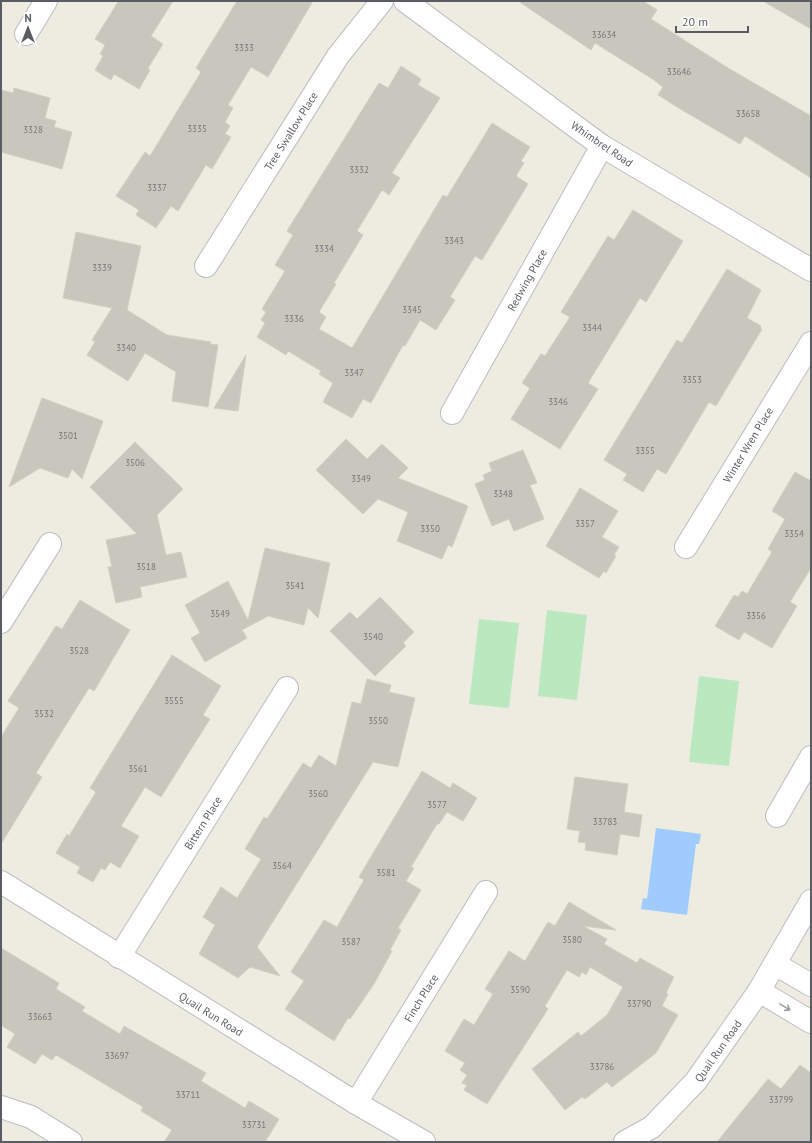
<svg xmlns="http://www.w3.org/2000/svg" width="812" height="1143" font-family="'PT Sans',sans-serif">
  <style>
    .green { fill: #bae8bf }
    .water { fill: #9fcbff }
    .building { fill: #c9c6bd; stroke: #d3cfbe }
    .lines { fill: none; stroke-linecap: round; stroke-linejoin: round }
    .minor-casing { stroke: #bbbdc4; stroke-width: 24 }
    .minor { stroke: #fff; stroke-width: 22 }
    .oneway { stroke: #9b9ea1 }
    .labels { text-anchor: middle; stroke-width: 3; stroke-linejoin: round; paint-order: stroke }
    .number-label { font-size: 9px; fill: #75777a }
    .street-label { font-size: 11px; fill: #595d63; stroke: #fff }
  </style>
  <rect width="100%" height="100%" fill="#eeece0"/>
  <!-- green -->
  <g class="green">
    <path d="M 547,610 L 587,615 L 577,700 L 538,696 Z"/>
    <path d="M 479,619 L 519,623 L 509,708 L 469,704 Z"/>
    <path d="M 699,676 L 739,681 L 729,766 L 689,762 Z"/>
  </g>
  <!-- water -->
  <path class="water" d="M 656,828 L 701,834 L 699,844 L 696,844 L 687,915 L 641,909 L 643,898 L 647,899 Z"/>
  <!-- building -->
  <g class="building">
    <path d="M 173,1 L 151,36 L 163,44 L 148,68 L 150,70 L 139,89 L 114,74 L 111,80 L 95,70 L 103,56 L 100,54 L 105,45 L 95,39 L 118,2 Z"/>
    <path d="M 237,1 L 313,1 L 268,77 L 251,67 L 228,105 L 233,108 L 225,122 L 230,126 L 225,134 L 231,137 L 212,169 L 206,165 L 178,211 L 171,206 L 156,228 L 136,215 L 139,210 L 116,196 L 145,152 L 150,156 L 201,72 L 196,68 Z"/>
    <path d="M 518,1 L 643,1 L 657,10 L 651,19 L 728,68 L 811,116 L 811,178 L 745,136 L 740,144 L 682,110 L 658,95 L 663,87 L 654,80 L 595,43 L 591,50 Z"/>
    <path d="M 763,1 L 811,1 L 811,29 Z"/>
    <path d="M 401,66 L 421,79 L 418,85 L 440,98 L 392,173 L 400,178 L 389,195 L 382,190 L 357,231 L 363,235 L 334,283 L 336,284 L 319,312 L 326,317 L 319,329 L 352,348 L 443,195 L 447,197 L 492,123 L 530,147 L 521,161 L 524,163 L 516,176 L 528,184 L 482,260 L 475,256 L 450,297 L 455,300 L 436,330 L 420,320 L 405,346 L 403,345 L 371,403 L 363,399 L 352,418 L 323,402 L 333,383 L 319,374 L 321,371 L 288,351 L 286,355 L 257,337 L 265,323 L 261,320 L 266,312 L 262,309 L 285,271 L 275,265 L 293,235 L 287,231 L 379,83 L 388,88 Z"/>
    <path d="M 14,88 L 50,98 L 45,118 L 56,121 L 54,127 L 72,132 L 62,169 L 1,152 L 1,90 L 13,93 Z"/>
    <path d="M 633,210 L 683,241 L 646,302 L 640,298 L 588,383 L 598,389 L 560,449 L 511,419 L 530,388 L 522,383 L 541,354 L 545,356 L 570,317 L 561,312 L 608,236 L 614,240 Z"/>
    <path d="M 76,232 L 141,246 L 127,310 L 167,335 L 211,342 L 210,344 L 218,345 L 208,407 L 172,401 L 176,372 L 145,353 L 128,381 L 87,355 L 95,342 L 92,340 L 112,308 L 63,298 Z"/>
    <path d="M 727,269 L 761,290 L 747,318 L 761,326 L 760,328 L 762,329 L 716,406 L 709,402 L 666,474 L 657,469 L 643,492 L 623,480 L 627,474 L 604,460 L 677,340 L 682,343 Z"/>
    <path d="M 246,355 L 238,411 L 214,408 Z"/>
    <path d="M 42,398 L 103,421 L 82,479 L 72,469 L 68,478 L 40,468 L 9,487 Z"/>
    <path d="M 346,439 L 367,459 L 382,444 L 408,468 L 398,478 L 468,506 L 452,547 L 448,545 L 442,559 L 397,541 L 408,512 L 378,499 L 363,514 L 316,470 Z"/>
    <path d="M 135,442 L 183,489 L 157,515 L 166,555 L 181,552 L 187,577 L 140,587 L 142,597 L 116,603 L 108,567 L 112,567 L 106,540 L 137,534 L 90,487 Z"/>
    <path d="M 523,450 L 537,483 L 530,485 L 544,519 L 514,531 L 509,519 L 492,526 L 475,484 L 485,480 L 483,475 L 492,471 L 489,463 Z"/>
    <path d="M 795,472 L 811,481 L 811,568 L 790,602 L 797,606 L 772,648 L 744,632 L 739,640 L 715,626 L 734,595 L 738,597 L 742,591 L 747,594 L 772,552 L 768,549 L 785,519 L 772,511 Z"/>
    <path d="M 580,488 L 618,511 L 602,537 L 619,547 L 614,555 L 616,556 L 606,573 L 604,571 L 599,578 L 546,546 Z"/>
    <path d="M 265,548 L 330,563 L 318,618 L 308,608 L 304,625 L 268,616 L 242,630 L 247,638 L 205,662 L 191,638 L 200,633 L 185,605 L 228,581 L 248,620 Z"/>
    <path d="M 380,597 L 414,632 L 403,643 L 406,646 L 375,676 L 330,631 L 350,612 L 357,619 Z"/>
    <path d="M 80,600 L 130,630 L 94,691 L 89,688 L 36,773 L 42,777 L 1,844 L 1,737 L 19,708 L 8,701 L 56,626 L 62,629 Z"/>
    <path d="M 172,655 L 221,686 L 203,715 L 210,719 L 161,797 L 145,787 L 121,826 L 139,836 L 120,868 L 110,862 L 105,870 L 101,868 L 93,882 L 77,873 L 80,867 L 56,853 L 67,834 L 69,836 L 96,792 L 90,788 Z"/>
    <path d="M 367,679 L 391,685 L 389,692 L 415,698 L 398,767 L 373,762 L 257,947 L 280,976 L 250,967 L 238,978 L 199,954 L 215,925 L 203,917 L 221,887 L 237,898 L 261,859 L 245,849 L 264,817 L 267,819 L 303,763 L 311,768 L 319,755 L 336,766 L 352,702 L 361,704 Z"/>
    <path d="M 422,771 L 450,788 L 453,783 L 477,798 L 463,821 L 447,812 L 439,824 L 437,824 L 411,867 L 414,868 L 406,881 L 421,890 L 398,928 L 401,930 L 390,950 L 392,951 L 374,984 L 350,1019 L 348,1018 L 334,1041 L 285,1009 L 304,981 L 291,972 L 324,920 L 337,927 L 364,880 L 359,877 Z"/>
    <path d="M 575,777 L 628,784 L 624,812 L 642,815 L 639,837 L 620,834 L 617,855 L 585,850 L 586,843 L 578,842 L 580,831 L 567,829 Z"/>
    <path d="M 569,902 L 616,930 L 583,926 L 607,939 L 604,944 L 637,963 L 640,958 L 674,977 L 666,993 L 668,994 L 662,1006 L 678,1015 L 656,1053 L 612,1087 L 607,1082 L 585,1099 L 582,1097 L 565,1110 L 532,1069 L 578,1032 L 581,1036 L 607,1015 L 623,987 L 590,967 L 586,975 L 582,972 L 579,977 L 567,970 L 545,1006 L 548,1009 L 487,1104 L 464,1090 L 467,1085 L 462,1083 L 467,1075 L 460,1070 L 465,1063 L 445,1051 L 464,1019 L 474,1025 L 493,994 L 485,989 L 509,951 L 525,961 L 548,922 L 555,926 Z"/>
    <path d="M 1,948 L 59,983 L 56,989 L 85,1007 L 82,1011 L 120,1034 L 124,1026 L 206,1073 L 201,1081 L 245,1108 L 249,1101 L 279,1119 L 265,1142 L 164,1142 L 172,1130 L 141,1111 L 143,1107 L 56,1055 L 52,1060 L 42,1054 L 35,1064 L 7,1047 L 15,1034 L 1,1025 Z"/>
    <path d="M 800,1065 L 811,1073 L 811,1142 L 717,1142 L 768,1079 L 781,1089 Z"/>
  </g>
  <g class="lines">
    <!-- minor casing -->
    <g class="minor-casing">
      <g id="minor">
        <path d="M 405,1 L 602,146 L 811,270"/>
        <path d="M 26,34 L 46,1"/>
        <path d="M 206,266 L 338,56 L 382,1"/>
        <path d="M 452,413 L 602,146"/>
        <path d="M 686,547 L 811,343"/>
        <path d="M 1,622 L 50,544"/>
        <path d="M 777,816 L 811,757"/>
        <path d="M 1,882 L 356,1103 L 424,1142"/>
        <path d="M 119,957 L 287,688"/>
        <path d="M 775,964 L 811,985"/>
        <path d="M 759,991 L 811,1022"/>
        <path d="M 356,1103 L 486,892"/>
        <path d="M 1,1107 L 31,1117 L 71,1142"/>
        <path d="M 625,1142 L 652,1127 L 696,1081 L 759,991 L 811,901"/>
      </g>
    </g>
    <!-- minor -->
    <use href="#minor" class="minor"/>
  </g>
  <!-- one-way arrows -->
  <defs><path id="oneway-shaft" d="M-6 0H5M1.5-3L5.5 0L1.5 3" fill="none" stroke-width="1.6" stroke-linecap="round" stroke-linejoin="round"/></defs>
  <use class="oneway" href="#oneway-shaft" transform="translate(785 1007) rotate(31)"/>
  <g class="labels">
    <!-- number labels -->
    <g class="number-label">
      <text x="604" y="38">33634</text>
      <text x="244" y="51">3333</text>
      <text x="679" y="75">33646</text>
      <text x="748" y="117">33658</text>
      <text x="197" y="132">3335</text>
      <text x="33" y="133">3328</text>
      <text x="359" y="173">3332</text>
      <text x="157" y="191">3337</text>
      <text x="454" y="244">3343</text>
      <text x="324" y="252">3334</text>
      <text x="102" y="271">3339</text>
      <text x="412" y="313">3345</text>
      <text x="294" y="322">3336</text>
      <text x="592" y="331">3344</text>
      <text x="126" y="351">3340</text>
      <text x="354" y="376">3347</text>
      <text x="692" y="383">3353</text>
      <text x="558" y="405">3346</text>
      <text x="68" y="439">3501</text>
      <text x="645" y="454">3355</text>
      <text x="135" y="466">3506</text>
      <text x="361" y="482">3349</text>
      <text x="503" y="497">3348</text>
      <text x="585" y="527">3357</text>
      <text x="430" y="532">3350</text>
      <text x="794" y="537">3354</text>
      <text x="146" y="570">3518</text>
      <text x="295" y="589">3541</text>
      <text x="220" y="617">3549</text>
      <text x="756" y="619">3356</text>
      <text x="373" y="640">3540</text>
      <text x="79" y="654">3528</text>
      <text x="174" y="704">3555</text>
      <text x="44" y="717">3532</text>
      <text x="378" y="724">3550</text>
      <text x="138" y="772">3561</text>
      <text x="318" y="797">3560</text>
      <text x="437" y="808">3577</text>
      <text x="605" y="825">33783</text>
      <text x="282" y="869">3564</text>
      <text x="386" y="876">3581</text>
      <text x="572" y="943">3580</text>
      <text x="351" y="945">3587</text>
      <text x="520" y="993">3590</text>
      <text x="639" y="1007">33790</text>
      <text x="40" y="1020">33663</text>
      <text x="117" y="1059">33697</text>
      <text x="602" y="1070">33786</text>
      <text x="188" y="1098">33711</text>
      <text x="781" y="1103">33799</text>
      <text x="254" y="1128">33731</text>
    </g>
    <!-- street labels -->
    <g class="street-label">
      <text transform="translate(291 131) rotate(-58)" y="4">Tree Swallow Place</text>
      <text transform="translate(602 144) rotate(34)" y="4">Whimbrel Road</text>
      <text transform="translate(527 280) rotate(-61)" y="4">Redwing Place</text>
      <text transform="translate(748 445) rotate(-59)" y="4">Winter Wren Place</text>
      <text transform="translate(203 823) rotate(-58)" y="4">Bittern Place</text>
      <text transform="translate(421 998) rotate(-58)" y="4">Finch Place</text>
      <text transform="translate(211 1014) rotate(32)" y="4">Quail Run Road</text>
      <text transform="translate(718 1051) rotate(-55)" y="4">Quail Run Road</text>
    </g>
  </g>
  <!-- border -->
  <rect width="812" height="1143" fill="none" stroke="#595d63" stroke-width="4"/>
  <!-- north arrow -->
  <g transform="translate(28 28)" stroke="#ffffff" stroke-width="3" paint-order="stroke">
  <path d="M0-3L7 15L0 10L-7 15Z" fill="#595d63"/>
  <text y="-6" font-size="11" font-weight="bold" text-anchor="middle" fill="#595d63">N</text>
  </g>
  <!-- scale -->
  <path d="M676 26v6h72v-6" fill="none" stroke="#595d63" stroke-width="2"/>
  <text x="682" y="26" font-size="12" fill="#595d63" stroke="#ffffff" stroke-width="3" paint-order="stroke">20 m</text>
</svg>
